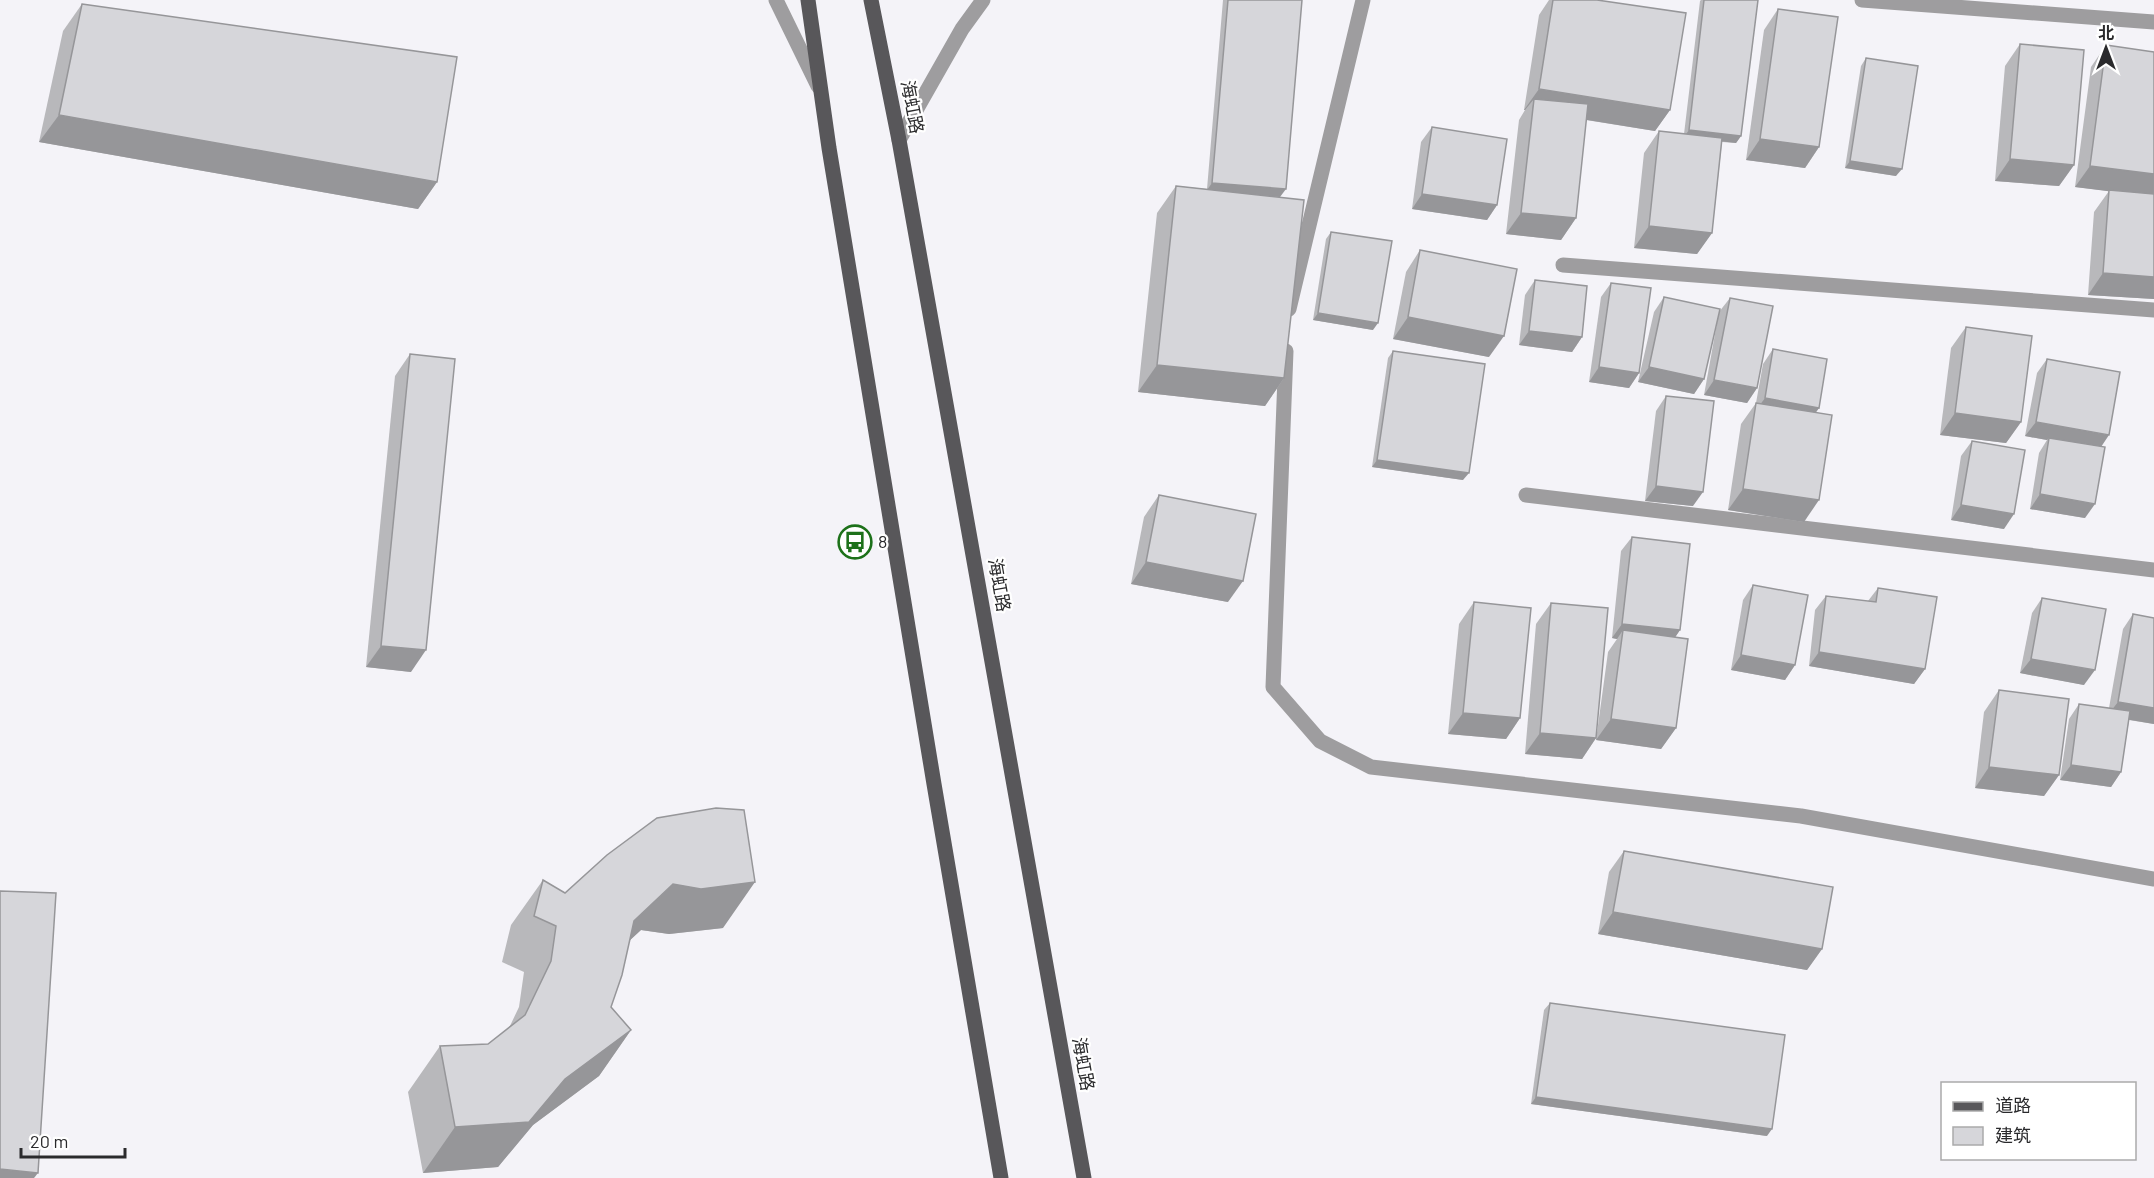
<svg xmlns="http://www.w3.org/2000/svg" width="2154" height="1178" font-family="Barlow,'Noto Sans SC',sans-serif">
  <style>
    .lines { fill: none; stroke-linecap: round; stroke-linejoin: round }
    .minor { stroke: #9e9d9f; stroke-width: 15 }
    .tertiary { stroke: #9e9d9f; stroke-width: 15 }
    .primary { stroke: #58575a; stroke-width: 15 }
    .wall { fill: #b8b8bb }
    .shaded-wall { fill: #969699 }
    .building { fill: #d6d6da; stroke: #969699; stroke-width: 1.5 }
    .labels { text-anchor: middle; stroke-width: 4.5; stroke-linejoin: round; paint-order: stroke }
    .street-label { font-size: 18px; fill: #2a2a2c; stroke: #fff }
    .poi-label { font-size: 18px; fill: #2a2a2c; stroke: #fff; text-anchor: start }
  </style>
  <rect width="100%" height="100%" fill="#f4f3f8"/>
  <g class="lines">
    <!-- minor -->
    <g class="minor">
      <path d="M 1862,0 L 2154,22"/>
      <path d="M 899,140 L 962,29 L 983,0"/>
      <path d="M 1563,265 L 2154,310"/>
      <path d="M 1289,309 L 1363,0"/>
      <path d="M 1286,351 L 1273,687 L 1320,741 L 1371,767 L 1801,816 L 2154,879"/>
      <path d="M 1526,495 L 2154,570"/>
    </g>
    <!-- tertiary -->
    <path class="tertiary" d="M 776,0 L 818,86"/>
    <!-- primary -->
    <g class="primary">
      <path d="M 808,0 L 829,148 L 934,784 L 1001,1178"/>
      <path d="M 871,0 L 899,140 L 1084,1178"/>
    </g>
  </g>
  <!-- wall -->
  <g class="wall">
    <path d="M 1223,0 L 1302,0 L 1280,197 L 1256,195 L 1284,378 L 1265,406 L 1138,392 L 1157,213 L 1176,186 L 1207,189 Z"/>
    <path d="M 1549,0 L 1597,0 L 1670,110 L 1655,131 L 1586,120 L 1576,218 L 1561,240 L 1506,234 L 1519,120 L 1525,110 L 1524,110 L 1539,15 Z"/>
    <path d="M 1701,0 L 1755,0 L 1741,136 L 1736,143 L 1722,142 L 1712,233 L 1697,254 L 1634,248 L 1644,153 L 1659,131 L 1684,134 L 1700,1 Z"/>
    <path d="M 82,4 L 437,182 L 418,209 L 39,142 L 63,31 Z"/>
    <path d="M 1778,9 L 1819,147 L 1805,168 L 1746,160 L 1764,30 Z"/>
    <path d="M 2020,44 L 2074,165 L 2059,186 L 1995,181 L 2005,66 Z"/>
    <path d="M 2106,45 L 2154,52 L 2154,299 L 2088,295 L 2094,212 L 2109,191 L 2075,187 L 2091,67 Z"/>
    <path d="M 1866,58 L 1896,176 L 1845,168 L 1861,66 Z"/>
    <path d="M 1432,127 L 1497,205 L 1487,220 L 1412,209 L 1421,142 Z"/>
    <path d="M 1331,232 L 1373,330 L 1313,320 L 1326,239 Z"/>
    <path d="M 1420,250 L 1489,357 L 1393,339 L 1406,272 Z"/>
    <path d="M 1535,280 L 1582,337 L 1572,352 L 1519,345 L 1525,295 Z"/>
    <path d="M 1611,283 L 1639,373 L 1629,388 L 1589,382 L 1601,297 Z"/>
    <path d="M 1664,297 L 1704,379 L 1694,394 L 1638,382 L 1654,312 Z"/>
    <path d="M 1730,298 L 1757,388 L 1747,403 L 1704,395 L 1719,312 Z"/>
    <path d="M 1966,327 L 2021,422 L 2006,443 L 1940,435 L 1951,348 Z"/>
    <path d="M 1773,349 L 1819,408 L 1816,412 L 1804,522 L 1728,510 L 1741,424 L 1756,403 L 1763,364 Z"/>
    <path d="M 1393,351 L 1463,480 L 1372,467 L 1388,358 Z"/>
    <path d="M 410,354 L 411,672 L 366,667 L 395,376 Z"/>
    <path d="M 2047,359 L 2101,446 L 2085,518 L 2030,509 L 2039,453 L 2047,440 L 2025,436 L 2037,373 Z"/>
    <path d="M 1666,396 L 1693,506 L 1645,501 L 1656,411 Z"/>
    <path d="M 1972,441 L 2004,529 L 1951,520 L 1961,456 Z"/>
    <path d="M 1159,495 L 1228,602 L 1131,584 L 1144,517 Z"/>
    <path d="M 1632,537 L 1680,630 L 1675,637 L 1676,728 L 1661,749 L 1596,740 L 1608,652 L 1617,639 L 1612,638 L 1621,551 Z"/>
    <path d="M 1753,585 L 1795,665 L 1785,680 L 1731,670 L 1743,600 Z"/>
    <path d="M 1878,588 L 1925,669 L 1914,684 L 1809,666 L 1815,610 L 1826,596 L 1868,601 Z"/>
    <path d="M 2042,598 L 2084,685 L 2020,673 L 2032,613 Z"/>
    <path d="M 1474,602 L 1520,718 L 1506,739 L 1448,734 L 1459,624 Z"/>
    <path d="M 1551,603 L 1596,738 L 1582,759 L 1525,754 L 1536,624 Z"/>
    <path d="M 2133,614 L 2154,618 L 2154,724 L 2129,720 L 2121,772 L 2111,787 L 2060,780 L 2069,719 L 2079,704 L 2109,708 L 2123,629 Z"/>
    <path d="M 1999,690 L 2059,775 L 2044,796 L 1975,788 L 1984,712 Z"/>
    <path d="M 1624,851 L 1822,949 L 1807,970 L 1598,934 L 1609,872 Z"/>
    <path d="M 543,880 L 565,893 L 723,928 L 669,934 L 641,930 L 629,941 L 611,1007 L 631,1030 L 599,1076 L 533,1125 L 498,1167 L 423,1173 L 408,1092 L 440,1046 L 488,1044 L 509,1028 L 519,1007 L 524,972 L 502,962 L 511,925 Z"/>
    <path d="M 1550,1003 L 1767,1136 L 1531,1104 L 1544,1010 Z"/>
  </g>
  <!-- shaded-wall -->
  <g class="shaded-wall">
    <path d="M 1539,89 L 1670,110 L 1655,131 L 1532,111 L 1534,99 L 1525,110 L 1524,110 Z"/>
    <path d="M 59,115 L 437,182 L 418,209 L 39,142 Z"/>
    <path d="M 1689,130 L 1741,136 L 1736,143 L 1684,137 Z"/>
    <path d="M 1760,139 L 1819,147 L 1805,168 L 1746,160 Z"/>
    <path d="M 2010,159 L 2074,165 L 2059,186 L 1995,181 Z"/>
    <path d="M 1850,161 L 1902,169 L 1896,176 L 1845,168 Z"/>
    <path d="M 2090,166 L 2154,174 L 2154,197 L 2075,187 Z"/>
    <path d="M 1212,183 L 1286,189 L 1280,197 L 1207,190 Z"/>
    <path d="M 1422,194 L 1497,205 L 1487,220 L 1412,209 Z"/>
    <path d="M 1521,213 L 1576,218 L 1561,240 L 1506,234 Z"/>
    <path d="M 1649,226 L 1712,233 L 1697,254 L 1634,248 Z"/>
    <path d="M 2103,273 L 2154,277 L 2154,299 L 2088,295 Z"/>
    <path d="M 1318,313 L 1378,323 L 1373,330 L 1313,320 Z"/>
    <path d="M 1408,317 L 1504,336 L 1489,357 L 1393,339 Z"/>
    <path d="M 1529,331 L 1582,337 L 1572,352 L 1519,345 Z"/>
    <path d="M 1157,365 L 1284,378 L 1265,406 L 1138,392 Z"/>
    <path d="M 1599,367 L 1639,373 L 1629,388 L 1589,382 Z"/>
    <path d="M 1649,367 L 1704,379 L 1694,394 L 1638,382 Z"/>
    <path d="M 1714,380 L 1757,388 L 1747,403 L 1704,395 Z"/>
    <path d="M 1765,398 L 1819,408 L 1808,423 L 1754,413 Z"/>
    <path d="M 1955,413 L 2021,422 L 2006,443 L 1940,435 Z"/>
    <path d="M 2036,422 L 2109,435 L 2099,450 L 2049,438 L 2047,440 L 2025,436 Z"/>
    <path d="M 1377,460 L 1469,473 L 1463,480 L 1372,467 Z"/>
    <path d="M 1656,486 L 1703,492 L 1693,506 L 1645,501 Z"/>
    <path d="M 1743,489 L 1819,500 L 1804,522 L 1728,510 Z"/>
    <path d="M 2040,494 L 2095,504 L 2085,518 L 2030,509 Z"/>
    <path d="M 1961,505 L 2014,514 L 2004,529 L 1951,520 Z"/>
    <path d="M 1146,562 L 1243,581 L 1228,602 L 1131,584 Z"/>
    <path d="M 1622,624 L 1680,630 L 1670,645 L 1623,630 L 1617,639 L 1612,638 Z"/>
    <path d="M 381,646 L 426,650 L 411,672 L 366,667 Z"/>
    <path d="M 1819,652 L 1925,669 L 1914,684 L 1809,666 Z"/>
    <path d="M 1741,655 L 1795,665 L 1785,680 L 1731,670 Z"/>
    <path d="M 2031,659 L 2095,670 L 2084,685 L 2020,673 Z"/>
    <path d="M 2118,702 L 2154,708 L 2154,724 L 2107,716 Z"/>
    <path d="M 1463,713 L 1520,718 L 1506,739 L 1448,734 Z"/>
    <path d="M 1611,719 L 1676,728 L 1661,749 L 1596,740 Z"/>
    <path d="M 1540,733 L 1596,738 L 1582,759 L 1525,754 Z"/>
    <path d="M 2071,765 L 2121,772 L 2111,787 L 2060,780 Z"/>
    <path d="M 1989,767 L 2059,775 L 2044,796 L 1975,788 Z"/>
    <path d="M 755,882 L 723,928 L 669,934 L 641,930 L 602,966 L 634,921 L 673,884 Z"/>
    <path d="M 1613,912 L 1822,949 L 1807,970 L 1598,934 Z"/>
    <path d="M 631,1030 L 599,1076 L 533,1125 L 498,1167 L 423,1173 L 455,1127 Z"/>
    <path d="M 1536,1097 L 1772,1129 L 1767,1136 L 1531,1104 Z"/>
    <path d="M 0,1169 L 38,1173 L 34,1178 L 0,1178 Z"/>
  </g>
  <!-- building -->
  <g class="building">
    <path d="M 1228,0 L 1302,0 L 1286,189 L 1212,183 Z"/>
    <path d="M 1553,0 L 1597,0 L 1686,13 L 1670,110 L 1539,89 Z"/>
    <path d="M 1704,0 L 1758,0 L 1741,136 L 1689,130 Z"/>
    <path d="M 82,4 L 457,57 L 437,182 L 59,115 Z"/>
    <path d="M 1778,9 L 1838,17 L 1819,147 L 1760,139 Z"/>
    <path d="M 2020,44 L 2084,50 L 2074,165 L 2010,159 Z"/>
    <path d="M 2106,45 L 2154,52 L 2154,174 L 2090,166 Z"/>
    <path d="M 1866,58 L 1918,66 L 1902,169 L 1850,161 Z"/>
    <path d="M 1534,99 L 1588,104 L 1576,218 L 1521,213 Z"/>
    <path d="M 1432,127 L 1507,139 L 1497,205 L 1422,194 Z"/>
    <path d="M 1659,131 L 1722,138 L 1712,233 L 1649,226 Z"/>
    <path d="M 1176,186 L 1304,200 L 1284,378 L 1157,365 Z"/>
    <path d="M 2109,190 L 2154,194 L 2154,277 L 2103,273 Z"/>
    <path d="M 1331,232 L 1392,241 L 1378,323 L 1318,313 Z"/>
    <path d="M 1420,250 L 1517,269 L 1504,336 L 1408,317 Z"/>
    <path d="M 1535,280 L 1587,286 L 1582,337 L 1529,331 Z"/>
    <path d="M 1611,283 L 1651,288 L 1639,373 L 1599,367 Z"/>
    <path d="M 1664,297 L 1720,309 L 1704,379 L 1649,367 Z"/>
    <path d="M 1730,298 L 1773,306 L 1757,388 L 1714,380 Z"/>
    <path d="M 1966,327 L 2032,336 L 2021,422 L 1955,413 Z"/>
    <path d="M 1773,349 L 1827,359 L 1819,408 L 1765,398 Z"/>
    <path d="M 1393,351 L 1485,364 L 1469,473 L 1377,460 Z"/>
    <path d="M 410,354 L 455,359 L 426,650 L 381,646 Z"/>
    <path d="M 2047,359 L 2120,372 L 2109,435 L 2036,422 Z"/>
    <path d="M 1666,396 L 1714,401 L 1703,492 L 1656,486 Z"/>
    <path d="M 1756,403 L 1832,415 L 1819,500 L 1743,489 Z"/>
    <path d="M 2049,438 L 2105,447 L 2095,504 L 2040,494 Z"/>
    <path d="M 1972,441 L 2025,450 L 2014,514 L 1961,505 Z"/>
    <path d="M 1159,495 L 1256,514 L 1243,581 L 1146,562 Z"/>
    <path d="M 1632,537 L 1690,544 L 1680,630 L 1622,624 Z"/>
    <path d="M 1753,585 L 1808,595 L 1795,665 L 1741,655 Z"/>
    <path d="M 1878,588 L 1937,597 L 1925,669 L 1819,652 L 1826,596 L 1876,602 Z"/>
    <path d="M 2042,598 L 2106,609 L 2095,670 L 2031,659 Z"/>
    <path d="M 1474,602 L 1531,608 L 1520,718 L 1463,713 Z"/>
    <path d="M 1551,603 L 1608,608 L 1596,738 L 1540,733 Z"/>
    <path d="M 2133,614 L 2154,618 L 2154,708 L 2118,702 Z"/>
    <path d="M 1623,630 L 1688,639 L 1676,728 L 1611,719 Z"/>
    <path d="M 1999,690 L 2069,699 L 2059,775 L 1989,767 Z"/>
    <path d="M 2079,704 L 2130,711 L 2121,772 L 2071,765 Z"/>
    <path d="M 716,808 L 744,810 L 755,882 L 701,889 L 673,884 L 634,921 L 622,975 L 611,1007 L 631,1030 L 565,1079 L 529,1122 L 455,1127 L 440,1046 L 488,1044 L 525,1015 L 551,961 L 556,926 L 534,916 L 543,880 L 565,893 L 607,855 L 657,818 Z"/>
    <path d="M 1624,851 L 1833,887 L 1822,949 L 1613,912 Z"/>
    <path d="M 0,891 L 56,893 L 38,1173 L 0,1169 Z"/>
    <path d="M 1550,1003 L 1785,1035 L 1772,1129 L 1536,1097 Z"/>
  </g>
  <!-- icons -->
  <defs>
    <g id="bus-ring" transform="scale(1.725)"><circle r="9.5" fill="#fff" stroke="#1d711a" stroke-width="1.5"/><path d="M-5-6H5V4H4V6H2V4H-2V6H-4V4H-5ZM-3.5-4V0h7V-4ZM-3.5 1.2v1.5H-2V1.2ZM2 1.2v1.5H3.5V1.2Z" fill="#1d711a"/></g>
  </defs>
  <g fill-rule="evenodd">
    <use href="#bus-ring" x="855" y="542"/>
  </g>
  <g class="labels">
    <!-- street labels -->
    <g class="street-label">
      <text transform="translate(912 107) rotate(79)" y="6">海虹路</text>
      <text transform="translate(999 585) rotate(80)" y="6">海虹路</text>
      <text transform="translate(1083 1064) rotate(80)" y="6">海虹路</text>
    </g>
    <!-- poi labels -->
    <g class="poi-label">
      <text x="878" y="548">8</text>
    </g>
  </g>
  <!-- legend -->
  <rect x="1941" y="1082" width="195" height="78" fill="#ffffff" stroke="#aaaaab" stroke-width="1.5"/>
  <rect x="1953" y="1102" width="30" height="9" fill="#58575a" stroke="#aaaaab" stroke-width="1.5"/>
  <text x="1995" y="1112" font-size="18" fill="#2a2a2c">道路</text>
  <rect x="1953" y="1127" width="30" height="18" fill="#d6d6da" stroke="#aaaaab" stroke-width="1.5"/>
  <text x="1995" y="1142" font-size="18" fill="#2a2a2c">建筑</text>
  <!-- north arrow -->
  <g transform="translate(2106 48)" stroke="#ffffff" stroke-width="4.5" paint-order="stroke">
  <path d="M0-4.5L10 22L0 15L-10 22Z" fill="#2a2a2c"/>
  <text y="-9" font-size="16" font-weight="bold" text-anchor="middle" fill="#2a2a2c">北</text>
  </g>
  <!-- scale -->
  <path d="M21 1148v9h104v-9" fill="none" stroke="#2a2a2c" stroke-width="3"/>
  <text x="30" y="1148" font-size="18" fill="#2a2a2c" stroke="#ffffff" stroke-width="4.5" paint-order="stroke">20 m</text>
</svg>
